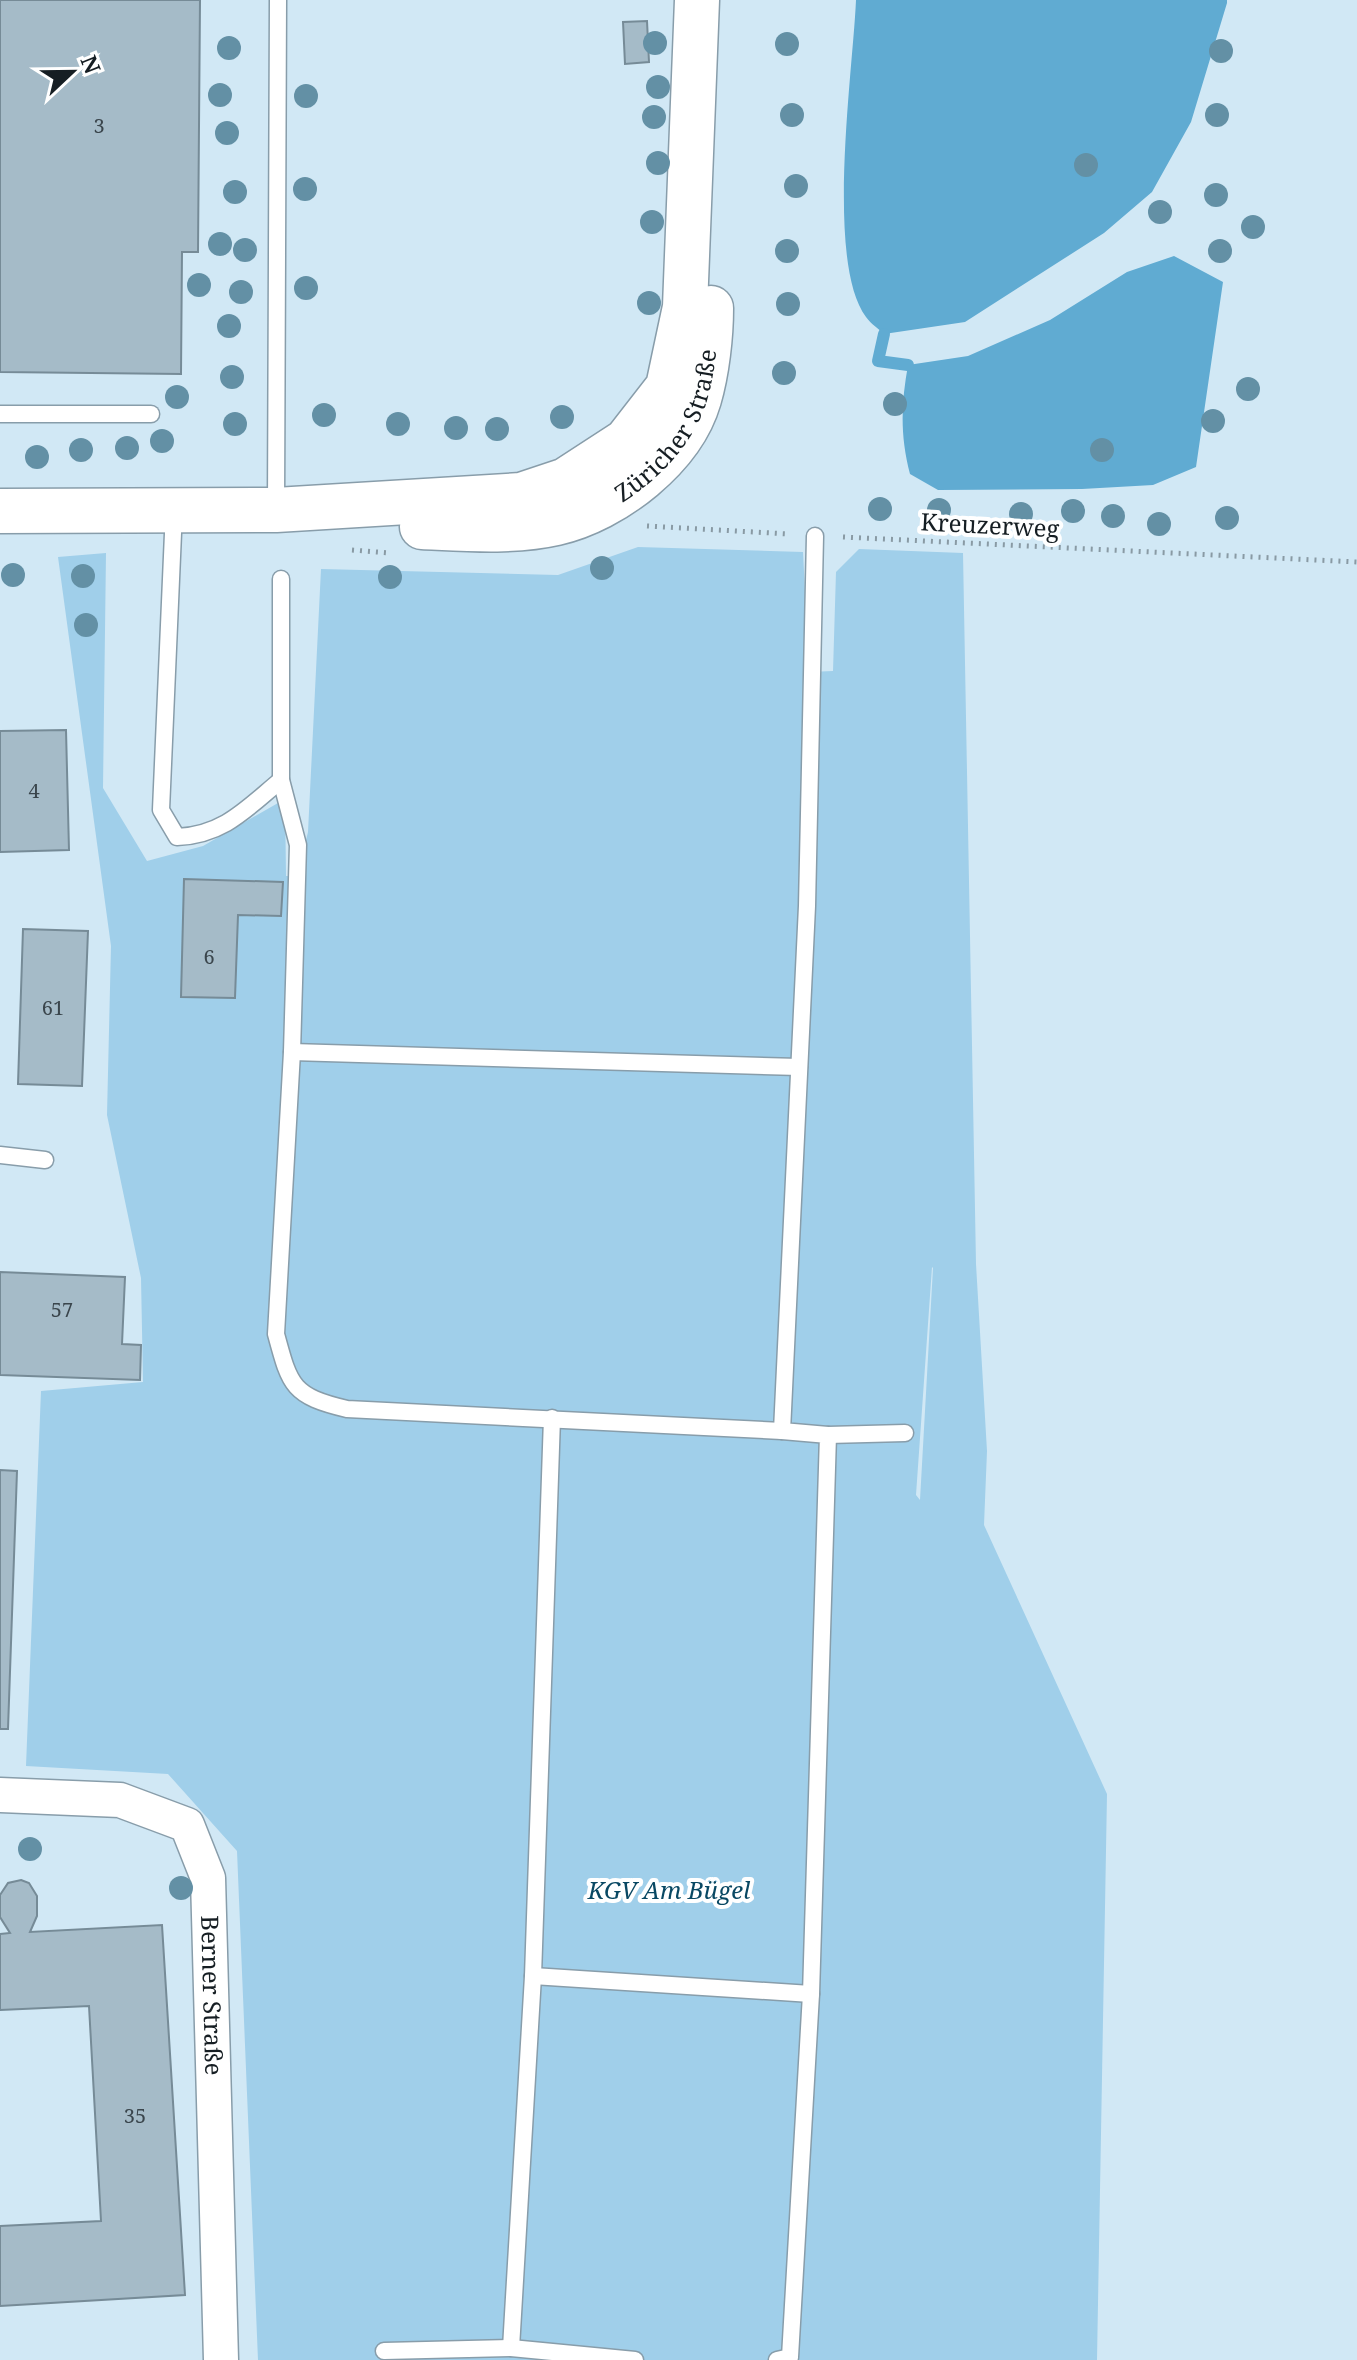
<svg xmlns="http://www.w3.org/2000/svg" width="1357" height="2360" font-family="'Noto Serif',serif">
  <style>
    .green { fill: #a0cfea; fill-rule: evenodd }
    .water { fill: #60abd2 }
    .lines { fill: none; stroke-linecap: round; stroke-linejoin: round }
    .stream { stroke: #60abd2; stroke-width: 12 }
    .building { fill: #a5bbc8; stroke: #768b97; stroke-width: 2 }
    .lane-casing { stroke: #889daa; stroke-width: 19 }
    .street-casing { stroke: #889daa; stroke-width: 37 }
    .secondary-casing { stroke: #889daa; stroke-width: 47 }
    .path { stroke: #899aa4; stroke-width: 5; stroke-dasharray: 2 6; stroke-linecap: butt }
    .lane { stroke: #fff; stroke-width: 16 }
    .street { stroke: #fff; stroke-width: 34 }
    .secondary { stroke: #fff; stroke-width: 44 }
    .tree { fill: #6390a5 }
    .labels { text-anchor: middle; stroke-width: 8; stroke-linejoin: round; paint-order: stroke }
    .number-label { font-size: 20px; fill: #3a454c }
    .street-label { font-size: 24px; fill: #161e23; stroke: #fff }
    .park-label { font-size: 24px; font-style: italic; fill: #094863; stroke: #fff }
  </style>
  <rect width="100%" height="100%" fill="#d1e8f5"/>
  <!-- green -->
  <path class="green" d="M 638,547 L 803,552 L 809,672 L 833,671 L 836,572 L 859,549 L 963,553 L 976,1264 L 987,1451 L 984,1525 L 1107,1794 L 1097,2360 L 258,2360 L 237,1851 L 168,1774 L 26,1766 L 41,1391 L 143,1382 L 141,1278 L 107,1115 L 111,946 L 58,557 L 106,553 L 103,788 L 147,861 L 203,846 L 285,799 L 286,876 L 297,876 L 308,832 L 321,569 L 558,575 ZM 932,1267 L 933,1268 L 920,1500 L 916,1495 Z"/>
  <!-- water -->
  <g class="water">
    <path d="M 856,0 L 1227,0 L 1227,3 L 1191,122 L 1152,192 L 1104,233 L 965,322 L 884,334 C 879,329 871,324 866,317 C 825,262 853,71 856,0 Z"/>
    <path d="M 1174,256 L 1223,282 L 1196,467 L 1153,485 L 1082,489 L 938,490 L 910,474 C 900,436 901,404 908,365 L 968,356 L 1050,320 L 1127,272 Z"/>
  </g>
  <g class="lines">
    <!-- stream -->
    <path class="stream" d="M 884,334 L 878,361 L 908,365"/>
  </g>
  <!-- building -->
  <g class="building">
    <path d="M 0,0 L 200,0 L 198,252 L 182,252 L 181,374 L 0,372 Z"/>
    <path d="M 647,21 L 649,62 L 625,64 L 623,22 Z"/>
    <path d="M 66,730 L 69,850 L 0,852 L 0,731 Z"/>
    <path d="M 184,879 L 283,882 L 281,916 L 238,915 L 235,998 L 181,997 Z"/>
    <path d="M 23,929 L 88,931 L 82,1086 L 18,1084 Z"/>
    <path d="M 0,1272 L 125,1277 L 122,1344 L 141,1345 L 140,1380 L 0,1375 Z"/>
    <path d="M 0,1470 L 17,1471 L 8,1729 L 0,1729 Z"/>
    <path d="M 21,1880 L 29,1883 L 37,1896 L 37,1916 L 30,1932 L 162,1925 L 185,2295 L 0,2306 L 0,2226 L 101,2221 L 89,2006 L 0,2010 L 0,1934 L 10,1933 L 0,1917 L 0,1895 L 8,1883 Z"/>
  </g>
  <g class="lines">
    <!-- lane casing -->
    <g class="lane-casing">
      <g id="lane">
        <path d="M 0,414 L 151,414"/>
        <path d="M 276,508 L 278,0"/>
        <path d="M 174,510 L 161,810 L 177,837 C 224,835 247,808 281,780"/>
        <path d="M 281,579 L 281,780 L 298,845 L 292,1052 L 276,1334 C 290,1386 292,1396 347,1409 L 782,1431"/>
        <path d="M 292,1052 L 799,1067"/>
        <path d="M 0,1155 L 45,1160"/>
        <path d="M 828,1435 L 905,1433"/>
        <path d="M 533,1976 L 811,1994"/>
        <path d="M 511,2348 L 533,1976 L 552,1418"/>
        <path d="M 384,2351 L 511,2348 L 635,2360"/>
        <path d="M 777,2360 L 790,2357 L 811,1994 L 828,1435 L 782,1431 L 807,906 L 815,536"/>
      </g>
    </g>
    <!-- street casing -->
    <g class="street-casing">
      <g id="street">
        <path id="s1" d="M 0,1795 L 120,1800 L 187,1825 L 208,1878 L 221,2360"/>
      </g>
    </g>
    <!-- secondary casing -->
    <g class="secondary-casing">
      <g id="secondary">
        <path d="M 0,511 L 276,510 L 521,495 L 566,480 L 626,441 L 668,387 L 685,307 L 697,0"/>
        <path id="s2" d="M 422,527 C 466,529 512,533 556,523 C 614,510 682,457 699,399 C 707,372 711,336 711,308"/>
      </g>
    </g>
    <!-- path -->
    <g class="path">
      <path d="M 647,526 L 789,534"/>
      <path d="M 843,537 L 1357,562"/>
      <path d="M 352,550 L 390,553"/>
    </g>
    <!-- lane -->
    <use href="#lane" class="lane"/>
    <!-- street -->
    <use href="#street" class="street"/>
    <!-- secondary -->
    <use href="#secondary" class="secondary"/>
  </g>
  <!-- trees -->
  <g class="tree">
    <circle cx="655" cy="43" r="12"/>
    <circle cx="787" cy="44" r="12"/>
    <circle cx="229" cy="48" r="12"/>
    <circle cx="1221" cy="51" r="12"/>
    <circle cx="658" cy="87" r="12"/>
    <circle cx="220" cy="95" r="12"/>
    <circle cx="306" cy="96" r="12"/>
    <circle cx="792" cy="115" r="12"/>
    <circle cx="1217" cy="115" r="12"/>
    <circle cx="654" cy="117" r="12"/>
    <circle cx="227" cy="133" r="12"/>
    <circle cx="658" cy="163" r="12"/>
    <circle cx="1086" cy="165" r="12"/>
    <circle cx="796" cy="186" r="12"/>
    <circle cx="305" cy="189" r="12"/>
    <circle cx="235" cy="192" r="12"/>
    <circle cx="1216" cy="195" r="12"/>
    <circle cx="1160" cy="212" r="12"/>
    <circle cx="652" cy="222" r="12"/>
    <circle cx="1253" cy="227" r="12"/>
    <circle cx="220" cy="244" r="12"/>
    <circle cx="245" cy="250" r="12"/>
    <circle cx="787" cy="251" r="12"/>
    <circle cx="1220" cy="251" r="12"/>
    <circle cx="199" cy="285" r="12"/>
    <circle cx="306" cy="288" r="12"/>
    <circle cx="241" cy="292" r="12"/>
    <circle cx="649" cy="303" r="12"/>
    <circle cx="788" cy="304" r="12"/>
    <circle cx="229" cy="326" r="12"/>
    <circle cx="784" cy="373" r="12"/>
    <circle cx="232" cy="377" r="12"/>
    <circle cx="1248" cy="389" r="12"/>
    <circle cx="177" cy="397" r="12"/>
    <circle cx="895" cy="404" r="12"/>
    <circle cx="324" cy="415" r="12"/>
    <circle cx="562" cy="417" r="12"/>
    <circle cx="1213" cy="421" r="12"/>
    <circle cx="235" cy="424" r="12"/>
    <circle cx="398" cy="424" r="12"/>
    <circle cx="456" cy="428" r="12"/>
    <circle cx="497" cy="429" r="12"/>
    <circle cx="162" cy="441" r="12"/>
    <circle cx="127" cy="448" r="12"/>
    <circle cx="81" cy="450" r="12"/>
    <circle cx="1102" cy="450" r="12"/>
    <circle cx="37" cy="457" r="12"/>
    <circle cx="880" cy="509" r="12"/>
    <circle cx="939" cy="510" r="12"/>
    <circle cx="1073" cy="511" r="12"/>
    <circle cx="1021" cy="514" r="12"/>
    <circle cx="1113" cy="516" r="12"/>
    <circle cx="1227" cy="518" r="12"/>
    <circle cx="1159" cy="524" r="12"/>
    <circle cx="602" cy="568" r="12"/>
    <circle cx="13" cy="575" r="12"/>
    <circle cx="83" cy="576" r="12"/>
    <circle cx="390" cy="577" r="12"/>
    <circle cx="86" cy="625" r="12"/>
    <circle cx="30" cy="1849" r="12"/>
    <circle cx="181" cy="1888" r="12"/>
  </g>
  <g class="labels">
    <!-- number labels -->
    <g class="number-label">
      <text x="99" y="133">3</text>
      <text x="34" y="798">4</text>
      <text x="209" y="964">6</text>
      <text x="53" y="1015">61</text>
      <text x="62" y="1317">57</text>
      <text x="135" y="2123">35</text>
    </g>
    <!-- street labels -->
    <g class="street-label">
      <text dy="8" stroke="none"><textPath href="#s2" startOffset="292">Züricher Straße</textPath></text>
      <text transform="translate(990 526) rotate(3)" y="8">Kreuzerweg</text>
      <text dy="8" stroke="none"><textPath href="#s1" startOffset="366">Berner Straße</textPath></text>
    </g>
    <!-- park labels -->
    <g class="park-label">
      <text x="669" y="1899">KGV Am Bügel</text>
    </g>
  </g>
  <!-- north arrow -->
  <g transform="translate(72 72) rotate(68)" stroke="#ffffff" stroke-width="6" paint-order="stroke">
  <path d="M0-6L14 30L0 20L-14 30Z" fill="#161e23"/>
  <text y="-12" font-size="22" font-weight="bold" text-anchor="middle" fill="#161e23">N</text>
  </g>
</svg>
